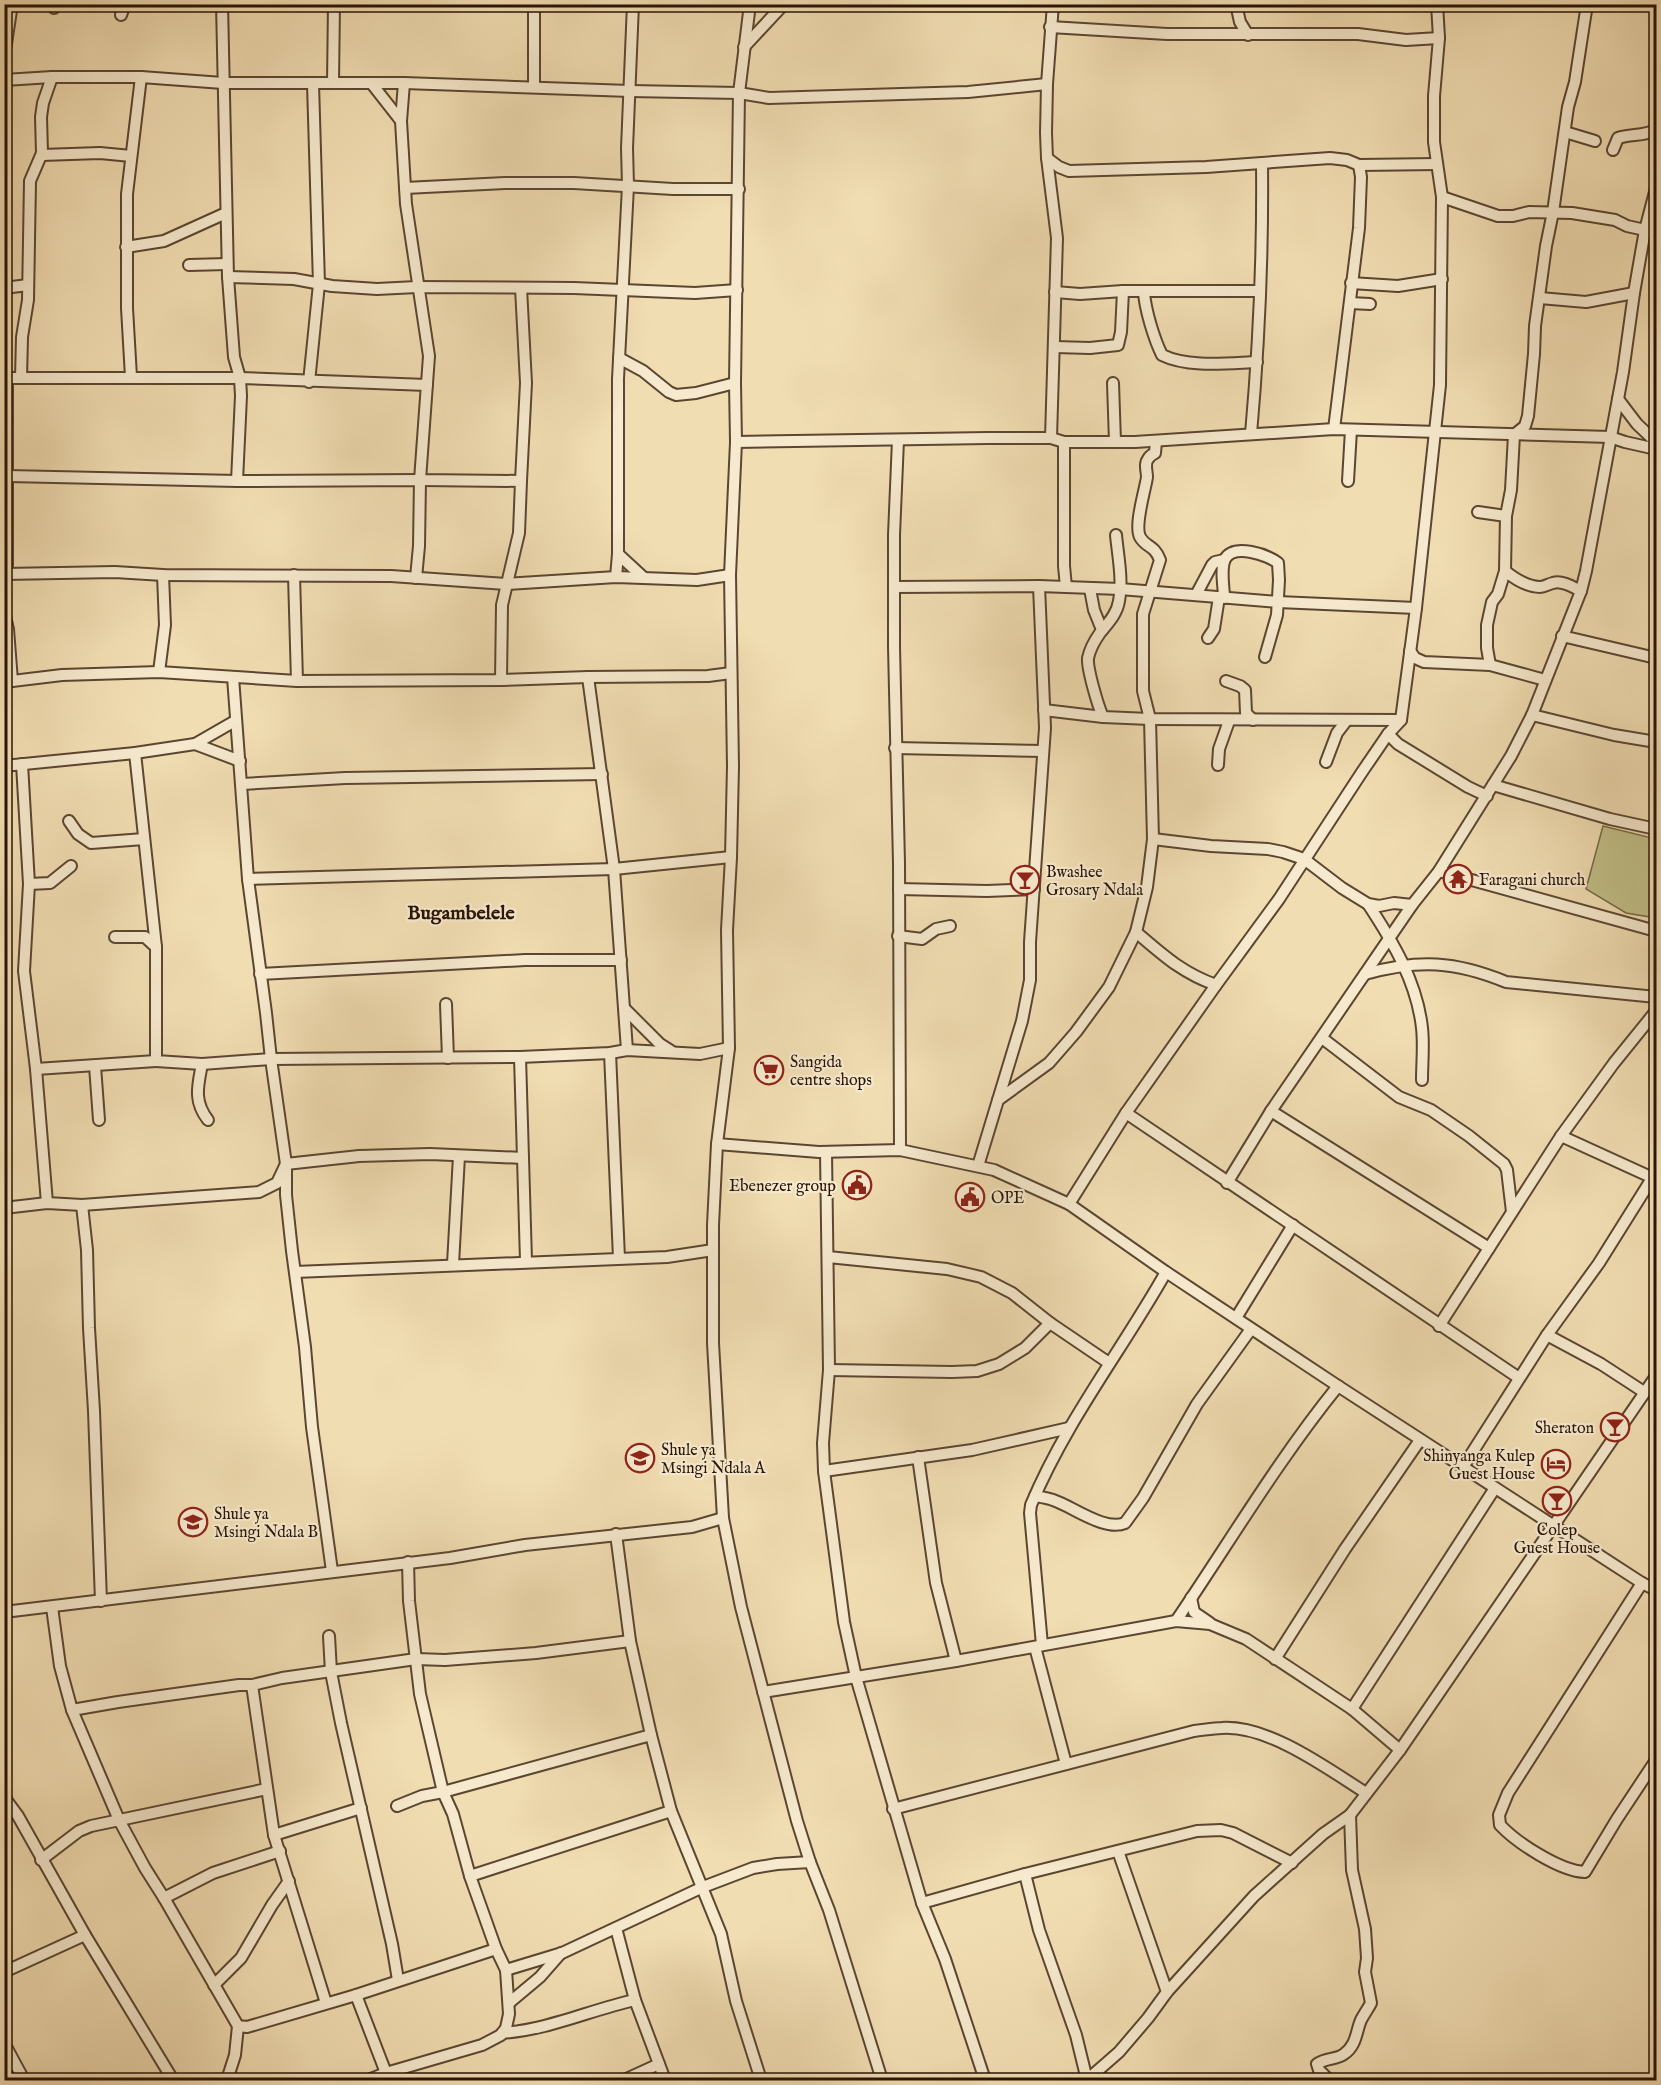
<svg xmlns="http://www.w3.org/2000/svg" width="1661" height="2085" font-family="'IM FELL English',serif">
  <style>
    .green { fill: #c1bf87; stroke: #756947; stroke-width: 1.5 }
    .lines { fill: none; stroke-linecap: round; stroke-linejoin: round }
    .minor-casing { stroke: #5b4632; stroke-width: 14 }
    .minor { stroke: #f6e9cd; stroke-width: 10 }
    .labels { text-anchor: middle; stroke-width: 4.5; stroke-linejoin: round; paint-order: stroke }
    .poi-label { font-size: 16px; fill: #291307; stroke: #f6e9cd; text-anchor: start }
    .quarter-label { font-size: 20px; font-weight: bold; fill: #291307; stroke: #f6e9cd }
  </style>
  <rect width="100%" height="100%" fill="#f1ddb2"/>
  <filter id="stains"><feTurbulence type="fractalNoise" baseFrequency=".00333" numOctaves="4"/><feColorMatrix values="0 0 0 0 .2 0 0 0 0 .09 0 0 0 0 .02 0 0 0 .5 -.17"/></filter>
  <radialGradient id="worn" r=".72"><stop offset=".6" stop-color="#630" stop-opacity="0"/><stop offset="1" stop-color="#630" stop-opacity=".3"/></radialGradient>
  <!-- green -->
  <path class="green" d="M 1603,826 L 1656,839 L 1656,918 L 1626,913 L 1586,889 Z"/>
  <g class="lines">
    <!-- minor casing -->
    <g class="minor-casing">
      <g id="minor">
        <path d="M 222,4 L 228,277 L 234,357 L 240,378 L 241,396 L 237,481"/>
        <path d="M 750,4 L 739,93 L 735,383 L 736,442 L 730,575 L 733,766 L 731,857 L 727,930 L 729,1048 L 717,1144 L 713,1225 L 713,1343 L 723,1518 L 741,1607 L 797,1821 L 810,1862 L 829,1910 L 882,2080"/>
        <path d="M 1236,4 L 1240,22 L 1248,35"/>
        <path d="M 54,8 L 54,4"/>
        <path d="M 121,15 L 125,4"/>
        <path d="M 1050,27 L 1167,34 L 1358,34 L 1406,40 L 1439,38"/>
        <path d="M 744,47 L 784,4"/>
        <path d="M 4,57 L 12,4"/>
        <path d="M 4,80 L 52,77 L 141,77 L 223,83 L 404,83 L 630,91 L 739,93 L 769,98 L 968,92 L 1047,84"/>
        <path d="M 333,83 L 334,4"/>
        <path d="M 404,83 L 401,121 L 406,204 L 429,356 L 420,480 L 521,481 L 519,533 L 502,605 L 501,680"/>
        <path d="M 372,84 L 401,121"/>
        <path d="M 534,87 L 534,4"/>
        <path d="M 1565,132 L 1595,141"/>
        <path d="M 1613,150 L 1618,138 C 1630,134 1645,136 1656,130"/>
        <path d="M 42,155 L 100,153 L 131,156"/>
        <path d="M 1047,158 L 1059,167 L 1069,171 L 1206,167 L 1330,158 L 1347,160 L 1359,165 L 1437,164"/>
        <path d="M 405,188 L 505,183 L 574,183 L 673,189 L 739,189"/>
        <path d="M 1442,197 L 1498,216 L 1513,216 L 1529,212 L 1572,213 L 1615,220 L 1627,226 L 1645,230"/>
        <path d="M 126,247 L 164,241 L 226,213"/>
        <path d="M 189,265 L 227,264"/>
        <path d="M 228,277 L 294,279 L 332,286 L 377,289 L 417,287 L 574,288 L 695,293 L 737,290"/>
        <path d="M 1351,283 L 1398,286 L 1442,279"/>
        <path d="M 4,288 L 28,285"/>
        <path d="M 521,288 L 526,383 L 521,481"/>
        <path d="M 1055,292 L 1080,294 L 1123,291 L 1259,291"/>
        <path d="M 1144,292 C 1145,309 1154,339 1162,355 C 1188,368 1229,363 1257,362"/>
        <path d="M 1540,298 L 1586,302 L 1634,293"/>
        <path d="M 1350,303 L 1370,304"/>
        <path d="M 1055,347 L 1090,348 L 1118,345 L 1121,332 L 1123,291"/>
        <path d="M 619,358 L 643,371 L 669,392 L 676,395 L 696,393 L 735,383"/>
        <path d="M 131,377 L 127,308 L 127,194 L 141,77"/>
        <path d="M 4,378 L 240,378 L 427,385"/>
        <path d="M 21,378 L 22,337 L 28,300 L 30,181 L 42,153 L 41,117 L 43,103 L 52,77"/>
        <path d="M 309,382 L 319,284 L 313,84"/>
        <path d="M 1113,383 L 1115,442"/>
        <path d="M 1618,399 L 1637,424 L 1656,442"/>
        <path d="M 1334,429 L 1359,228 L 1361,177 L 1359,165"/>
        <path d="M 1251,434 C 1259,344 1263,253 1262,163"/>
        <path d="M 1051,438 L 1057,238 L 1047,158 L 1046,133 L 1047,84 L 1053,4"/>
        <path d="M 898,440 L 894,535 L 894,647 L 899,863 L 900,1150"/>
        <path d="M 736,442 L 988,438 L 1051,438 L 1064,442 L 1135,442 L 1334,429 L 1610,437 L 1625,442 L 1656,449"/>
        <path d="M 1064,442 L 1064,566 L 1066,587"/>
        <path d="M 8,476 L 237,481 L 420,480 L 419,546 L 416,578"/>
        <path d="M 1348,481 L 1351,430"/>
        <path d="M 1478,512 L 1506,516"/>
        <path d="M 618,554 L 644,578"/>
        <path d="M 1505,571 C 1515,579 1527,587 1540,587 C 1545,587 1548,584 1553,583 C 1562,580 1573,587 1581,591"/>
        <path d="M 4,574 L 115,572 L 163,575 L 391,576 L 506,584 L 616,577 L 697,580 L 730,575"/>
        <path d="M 7,574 L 7,378"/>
        <path d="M 294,575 L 297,681"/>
        <path d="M 616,577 L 618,554 L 618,379 L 628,186 L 627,148 L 633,4"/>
        <path d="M 894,587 L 1039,586 L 1120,589 L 1278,602 L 1416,608"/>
        <path d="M 1090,589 L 1094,610 L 1102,630"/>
        <path d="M 1196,595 L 1212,565 L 1215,562 L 1224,560"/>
        <path d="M 1224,598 C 1224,587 1220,569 1225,559 C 1234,543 1268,555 1278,563 L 1279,580 L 1277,615 L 1265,657"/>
        <path d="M 4,612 L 8,629 L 12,681"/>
        <path d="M 1562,636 L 1656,658"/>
        <path d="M 1208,638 L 1214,629 L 1219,597"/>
        <path d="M 1410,651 L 1415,658 L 1424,662 L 1490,665 L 1545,680"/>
        <path d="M 1490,665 L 1487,648 L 1487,625 L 1492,602 L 1498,594 L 1505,571 L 1506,516 L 1511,490 L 1514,435 L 1525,426 L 1528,416 L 1534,354 L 1535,326 L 1546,246 L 1553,212 L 1568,107 L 1575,82 L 1587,4"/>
        <path d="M 159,672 L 165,625 L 163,575"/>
        <path d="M 233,677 L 248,879 L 266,1013 L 271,1059 L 286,1164 L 286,1195 L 292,1251 L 305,1347 L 312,1427 L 332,1571"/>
        <path d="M 588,677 L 614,869 L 627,1050"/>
        <path d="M 1226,681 L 1240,686 L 1245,690 L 1246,713 L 1253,720"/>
        <path d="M 4,682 L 62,675 L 159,672 L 297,681 L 501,680 L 588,677 L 708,676 L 731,673"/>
        <path d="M 1044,710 L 1103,717 L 1150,719 L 1401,720"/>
        <path d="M 1532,715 L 1614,735 L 1656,742"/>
        <path d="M 1103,717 C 1098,706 1087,669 1088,658 C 1090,649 1095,640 1100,633 C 1108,623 1117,614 1119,601 C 1123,580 1118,556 1116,535"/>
        <path d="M 1388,734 L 1398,744 L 1468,787 L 1487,796"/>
        <path d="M 195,744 L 240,761"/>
        <path d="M 895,748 L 1042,751"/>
        <path d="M 135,753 L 156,947 L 156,1061 L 202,1064 L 271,1059 L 520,1057 L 610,1053 L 627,1050 L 700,1054 L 729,1048"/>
        <path d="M 1326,762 L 1337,733 L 1347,720"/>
        <path d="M 22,764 L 29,884 L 24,971 L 36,1069 L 47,1203"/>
        <path d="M 1218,765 L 1219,749 L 1229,721"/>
        <path d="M 4,766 L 135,753 L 195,744 L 235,721"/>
        <path d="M 242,784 L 345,778 L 602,774"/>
        <path d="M 1493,785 L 1610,819 L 1656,829"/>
        <path d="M 69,821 L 78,834 L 91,843 L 144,839"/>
        <path d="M 1153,839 L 1211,846 L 1268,849 L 1283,852 L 1304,859 L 1342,888 L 1368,904 L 1379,906 L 1394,903 L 1412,905"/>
        <path d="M 1439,871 L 1656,931"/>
        <path d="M 248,879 L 614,869 L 731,857"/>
        <path d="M 29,884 L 50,883 L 71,866"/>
        <path d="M 899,889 L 987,891 L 1034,889"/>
        <path d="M 1368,904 C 1393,942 1417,982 1422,1028 C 1424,1045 1422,1063 1422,1080"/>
        <path d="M 1136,932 C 1163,955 1182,973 1216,985"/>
        <path d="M 898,936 L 922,939 L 936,929 L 950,926"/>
        <path d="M 115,937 L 145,937 L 156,947"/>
        <path d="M 260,974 L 525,960 L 621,960"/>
        <path d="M 1365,974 C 1419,959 1455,961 1506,982 L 1656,997"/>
        <path d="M 446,1004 L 448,1058"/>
        <path d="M 625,1009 L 660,1044 L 671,1051"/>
        <path d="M 1322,1038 L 1399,1097 L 1431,1110 L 1469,1136 L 1504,1164 L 1507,1170 L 1512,1212"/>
        <path d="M 610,1053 L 619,1258"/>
        <path d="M 202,1064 C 198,1085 193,1101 208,1120"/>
        <path d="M 95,1066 L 99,1120"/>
        <path d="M 36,1069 L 156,1061"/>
        <path d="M 998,1100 L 1049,1063 L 1076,1032 L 1109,987 L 1136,932 L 1147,887 L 1153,839 L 1150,719 L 1143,691 L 1143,614 L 1160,560 C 1154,544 1146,548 1140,537 C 1134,525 1145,491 1147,477 C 1147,471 1144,464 1148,459 C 1149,457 1153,454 1155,453 L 1156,441"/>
        <path d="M 1271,1111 L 1489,1248"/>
        <path d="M 1126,1113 L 1519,1378"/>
        <path d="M 1561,1136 L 1653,1178"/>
        <path d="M 717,1144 L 819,1152 L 900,1150 L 994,1170 L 1069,1204 L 1166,1272 L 1338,1386 L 1642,1583 L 1656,1590"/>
        <path d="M 826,1152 L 829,1370 L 823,1443 L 824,1471 L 844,1622 L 856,1677 L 922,1903 L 945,1959 L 985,2080"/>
        <path d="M 523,1158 L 526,1261"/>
        <path d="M 978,1166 L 1022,1021 L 1030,980 L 1030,942 L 1045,728 L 1039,586"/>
        <path d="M 1227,1183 L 1271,1111 L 1412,905 L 1439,871 L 1511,756 L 1532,715 L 1581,591 L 1586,571 L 1623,372 L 1634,293 L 1645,230 L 1656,188"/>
        <path d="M 1069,1204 L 1126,1113 L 1216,985 L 1279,899 L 1362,772 L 1388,734 L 1401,720 L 1416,608 L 1440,385 L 1442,197 L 1434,142 L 1434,96 L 1439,38 L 1437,4"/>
        <path d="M 82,1205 L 87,1250 L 89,1328 L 94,1411 L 101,1601"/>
        <path d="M 4,1208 L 47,1203 L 82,1205 L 259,1192 L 277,1183 L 286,1164 L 359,1156 L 430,1154 L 523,1158 L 520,1057"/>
        <path d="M 828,1257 L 947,1269 L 981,1277 L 1012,1293 L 1050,1323 L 1109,1363"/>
        <path d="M 453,1264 L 459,1156"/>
        <path d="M 295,1272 L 667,1257 L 713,1250"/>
        <path d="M 1236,1318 L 1293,1225"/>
        <path d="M 1439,1326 L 1561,1136 L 1614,1063 L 1656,1011"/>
        <path d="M 1547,1335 L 1601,1364 L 1644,1392"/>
        <path d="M 829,1370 L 952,1372 L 977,1371 L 999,1364 L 1025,1348 L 1050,1323"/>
        <path d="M 918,1457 L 936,1583 L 956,1661"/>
        <path d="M 1463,1467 L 1547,1335 L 1599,1263 L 1656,1172"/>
        <path d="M 824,1471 L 972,1450 L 1069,1428"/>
        <path d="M 1035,1496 C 1041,1497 1048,1498 1053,1500 C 1072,1506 1105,1532 1125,1523 L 1143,1498 L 1197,1404 L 1251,1329"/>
        <path d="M 616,1534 L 630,1641 L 651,1735 L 671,1811 L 721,1934 L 736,2001 L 761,2080"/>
        <path d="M 1642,1583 L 1508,1793 L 1499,1815 L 1500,1825 C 1517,1843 1560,1871 1585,1872 L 1617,1819 L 1656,1760"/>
        <path d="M 1191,1598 L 1194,1612 L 1210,1623"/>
        <path d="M 52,1607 L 60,1666 L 72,1710 L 119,1820 L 145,1868 L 164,1898 L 238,2026 L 247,2027 L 356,1995 L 496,1949"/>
        <path d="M 4,1612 L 450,1558 L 525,1545 L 692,1527 L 723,1518"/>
        <path d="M 1176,1621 C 1229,1543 1278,1460 1338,1386"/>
        <path d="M 329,1636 L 331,1672 L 341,1723 L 392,1944 L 398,1980"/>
        <path d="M 1042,1645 L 1030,1513 L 1031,1505 C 1066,1421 1122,1350 1166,1272"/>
        <path d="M 1035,1647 L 1066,1764"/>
        <path d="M 1275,1659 L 1345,1549 L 1420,1440"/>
        <path d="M 252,1685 L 274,1835 L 326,2003"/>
        <path d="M 763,1692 L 956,1661 L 1176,1621 L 1210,1624 L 1246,1639 L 1352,1709 L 1400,1750"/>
        <path d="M 1352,1709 L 1495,1488"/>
        <path d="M 72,1710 L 118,1702 L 239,1685 L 252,1685 L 282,1678 L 416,1659 L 445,1660 L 536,1653 L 630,1641"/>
        <path d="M 4,1797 L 18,1816 L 85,1935 L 173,2080"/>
        <path d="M 397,1806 L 422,1796 L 443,1792 L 651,1735"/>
        <path d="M 893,1809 L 1194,1731 C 1204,1730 1213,1728 1222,1728 C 1269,1725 1328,1769 1366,1793"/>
        <path d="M 274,1835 L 361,1808"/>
        <path d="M 1118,1851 L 1167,1992"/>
        <path d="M 41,1860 L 79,1831 L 91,1826 L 267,1789"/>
        <path d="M 1025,1874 L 1039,1930 L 1076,2035 L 1087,2080"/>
        <path d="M 470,1876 L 671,1811"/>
        <path d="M 164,1898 L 213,1873 L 280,1851"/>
        <path d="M 922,1903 L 1025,1874 L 1197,1831 L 1221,1830 L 1233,1833 L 1292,1863"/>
        <path d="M 616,1928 L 635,2000 L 665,2080"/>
        <path d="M 506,1970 L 562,1953 L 703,1887 L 753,1868 L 777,1864 L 810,1862"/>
        <path d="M 4,1972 L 85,1935"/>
        <path d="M 214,1985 L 241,1958 L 272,1905 L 289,1881"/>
        <path d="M 356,1995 L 386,2073"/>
        <path d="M 509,2003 L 540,1977 L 561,1953"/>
        <path d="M 502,2033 C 548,2030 590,2010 635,2000"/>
        <path d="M 4,2043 L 24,2080"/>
        <path d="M 227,2080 L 235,2055 L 238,2026"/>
        <path d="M 368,2080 L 386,2073 L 482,2045 L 501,2035 L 506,2028 L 509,2014 L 506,1970 L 496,1949 L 470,1876 L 453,1814 L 443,1792 L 420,1694 L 409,1601 L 408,1562"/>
        <path d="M 624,2080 L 659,2064"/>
        <path d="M 1087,2080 L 1119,2052 L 1148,2018 L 1167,1992 L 1254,1896 L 1323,1834 L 1350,1815 L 1400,1750 L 1656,1376"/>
        <path d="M 1329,2080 L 1319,2070 L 1317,2064 C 1327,2057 1337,2060 1344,2054 C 1357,2045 1356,2031 1361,2020 C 1364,2014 1368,2009 1371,2003 L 1365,1972 L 1367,1958 L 1365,1929 L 1352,1870 L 1350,1815"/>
      </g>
    </g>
    <!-- minor -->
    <use href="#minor" class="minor"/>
  </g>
  <!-- icons -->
  <defs>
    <g id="temple-ring" transform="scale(1.5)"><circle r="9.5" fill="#f6e9cd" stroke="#8f2418" stroke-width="1.5"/><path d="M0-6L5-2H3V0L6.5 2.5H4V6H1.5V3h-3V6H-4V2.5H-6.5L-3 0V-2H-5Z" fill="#8f2418"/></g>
    <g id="bar-ring" transform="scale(1.5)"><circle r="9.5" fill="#f6e9cd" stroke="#8f2418" stroke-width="1.5"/><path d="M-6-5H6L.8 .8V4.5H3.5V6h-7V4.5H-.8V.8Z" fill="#8f2418"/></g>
    <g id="supermarket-ring" transform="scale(1.5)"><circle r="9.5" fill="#f6e9cd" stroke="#8f2418" stroke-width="1.5"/><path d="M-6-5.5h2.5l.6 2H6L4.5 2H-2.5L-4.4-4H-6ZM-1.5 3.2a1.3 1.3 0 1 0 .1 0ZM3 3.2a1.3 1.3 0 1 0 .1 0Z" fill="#8f2418"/></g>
    <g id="civic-ring" transform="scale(1.5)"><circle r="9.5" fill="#f6e9cd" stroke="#8f2418" stroke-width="1.5"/><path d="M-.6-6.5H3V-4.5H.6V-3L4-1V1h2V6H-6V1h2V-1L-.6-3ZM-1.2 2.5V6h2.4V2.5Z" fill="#8f2418"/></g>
    <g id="school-ring" transform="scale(1.5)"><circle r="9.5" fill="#f6e9cd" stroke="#8f2418" stroke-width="1.5"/><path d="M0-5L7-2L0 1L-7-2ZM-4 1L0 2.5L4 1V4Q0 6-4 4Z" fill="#8f2418"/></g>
    <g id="hotel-ring" transform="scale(1.5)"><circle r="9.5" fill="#f6e9cd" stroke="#8f2418" stroke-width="1.5"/><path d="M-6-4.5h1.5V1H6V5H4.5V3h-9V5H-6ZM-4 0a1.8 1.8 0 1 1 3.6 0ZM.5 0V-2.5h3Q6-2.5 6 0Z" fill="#8f2418"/></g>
  </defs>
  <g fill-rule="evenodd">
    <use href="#temple-ring" x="1458" y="879"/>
    <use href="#bar-ring" x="1025" y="880"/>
    <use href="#supermarket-ring" x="769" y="1070"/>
    <use href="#civic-ring" x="857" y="1185"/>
    <use href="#civic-ring" x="970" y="1197"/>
    <use href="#bar-ring" x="1615" y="1427"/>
    <use href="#school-ring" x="640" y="1458"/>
    <use href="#hotel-ring" x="1556" y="1464"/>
    <use href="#bar-ring" x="1557" y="1501"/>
    <use href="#school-ring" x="193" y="1522"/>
  </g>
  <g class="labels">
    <!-- poi labels -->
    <g class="poi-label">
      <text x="1046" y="877">Bwashee<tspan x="1046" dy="18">Grosary Ndala</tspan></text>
      <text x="1479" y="885">Faragani church</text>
      <text x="790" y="1067">Sangida<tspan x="790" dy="18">centre shops</tspan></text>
      <text x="836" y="1191" text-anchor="end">Ebenezer group</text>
      <text x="991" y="1203">OPE</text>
      <text x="1594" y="1433" text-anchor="end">Sheraton</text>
      <text x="661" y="1455">Shule ya<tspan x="661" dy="18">Msingi Ndala A</tspan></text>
      <text x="1535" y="1461" text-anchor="end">Shinyanga Kulep<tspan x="1535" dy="18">Guest House</tspan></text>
      <text x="214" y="1519">Shule ya<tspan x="214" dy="18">Msingi Ndala B</tspan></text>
      <text x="1557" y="1535" text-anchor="middle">Colep<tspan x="1557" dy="18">Guest House</tspan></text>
    </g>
    <!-- quarter labels -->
    <g class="quarter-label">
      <text x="461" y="919">Bugambelele</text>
    </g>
  </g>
  <!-- margin -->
  <rect width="1661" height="2085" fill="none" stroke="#f1ddb2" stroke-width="24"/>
  <rect x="6" y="6" width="1649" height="2073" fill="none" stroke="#291307" stroke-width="3"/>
  <rect x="12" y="12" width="1637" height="2061" fill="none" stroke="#291307" stroke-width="1.5"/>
  <rect width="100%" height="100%" filter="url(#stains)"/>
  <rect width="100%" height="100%" fill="url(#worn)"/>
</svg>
